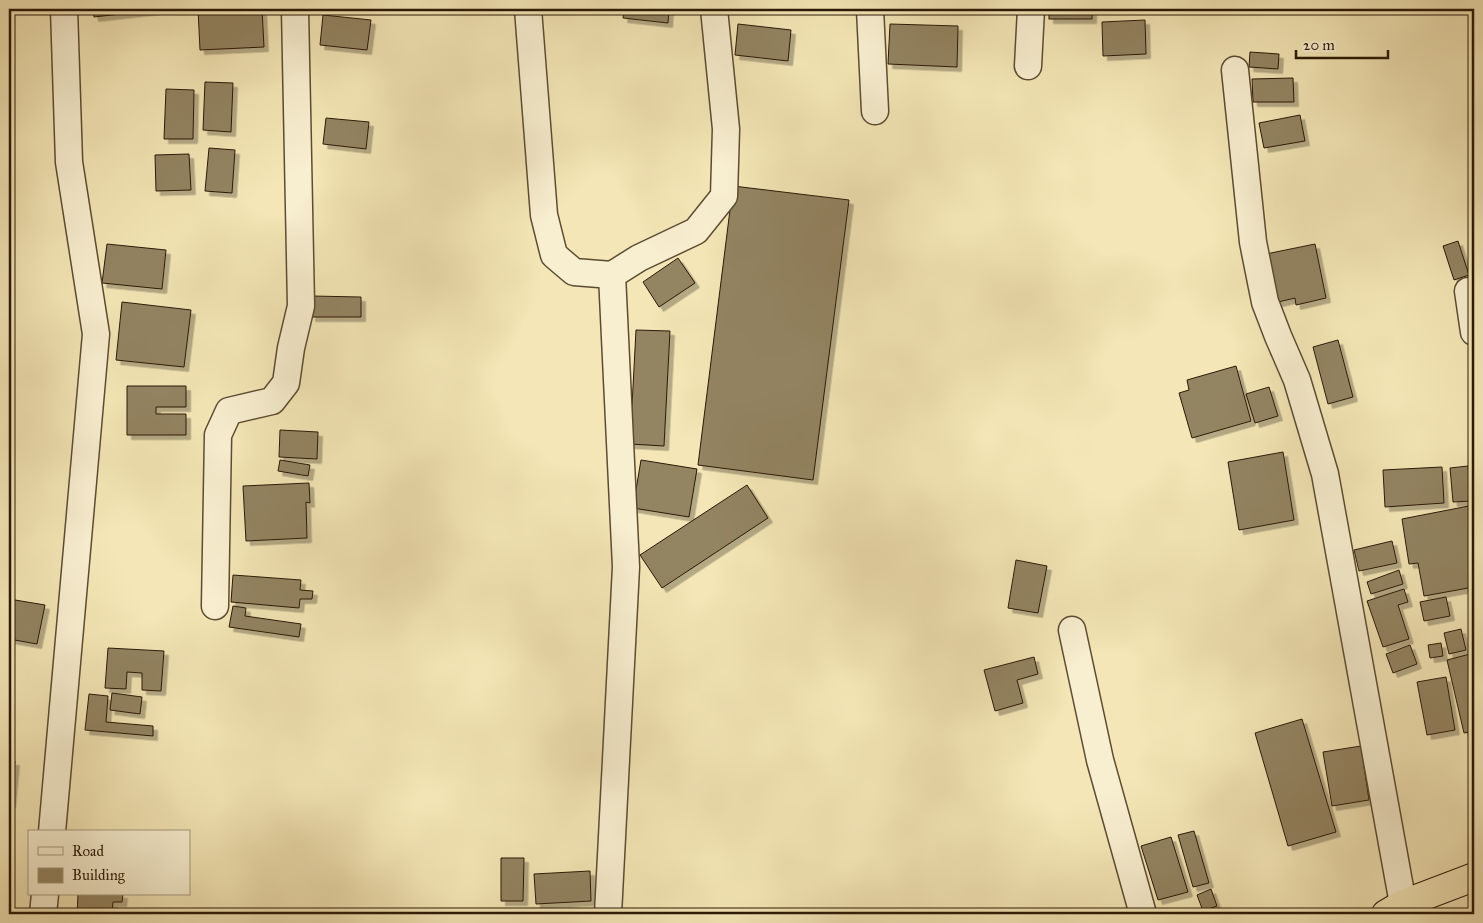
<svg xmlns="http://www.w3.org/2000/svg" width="1483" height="923" font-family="'IM FELL Great Primer',serif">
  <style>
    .building { fill: #938462; stroke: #2a1907; filter: url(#shadow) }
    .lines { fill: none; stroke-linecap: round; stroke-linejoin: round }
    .minor-casing { stroke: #5c4c33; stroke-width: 29 }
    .trunk-casing { stroke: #2a1907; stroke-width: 30 }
    .minor { stroke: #f8efd0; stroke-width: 26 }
    .trunk { stroke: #f4e6b6; stroke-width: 28 }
  </style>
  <defs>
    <filter id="shadow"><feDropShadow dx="4.5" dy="4.5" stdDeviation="0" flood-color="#0004"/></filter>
  </defs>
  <rect width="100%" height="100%" fill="#f4e6b6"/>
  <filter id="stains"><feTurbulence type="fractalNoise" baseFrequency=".004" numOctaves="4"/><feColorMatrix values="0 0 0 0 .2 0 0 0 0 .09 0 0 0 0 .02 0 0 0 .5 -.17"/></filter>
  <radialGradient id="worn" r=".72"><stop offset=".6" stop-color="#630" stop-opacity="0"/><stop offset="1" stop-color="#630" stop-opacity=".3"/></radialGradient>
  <!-- building -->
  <g class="building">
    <path d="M 93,9 L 156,9 L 156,10 L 94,17 Z"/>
    <path d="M 198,9 L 262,9 L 264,47 L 200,50 Z"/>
    <path d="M 624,9 L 669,9 L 668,23 L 623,18 Z"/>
    <rect x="1049" y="9" width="43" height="10"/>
    <path d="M 323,15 L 371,20 L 367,50 L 320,45 Z"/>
    <path d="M 1145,20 L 1146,54 L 1103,56 L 1102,22 Z"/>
    <path d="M 738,24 L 791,30 L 788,61 L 735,55 Z"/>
    <path d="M 890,24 L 958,26 L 957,67 L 888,64 Z"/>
    <path d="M 1250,52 L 1279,54 L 1278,69 L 1249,67 Z"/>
    <path d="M 1293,78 L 1294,102 L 1253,102 L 1252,79 Z"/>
    <path d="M 205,82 L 233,83 L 231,132 L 203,130 Z"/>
    <path d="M 166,89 L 194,90 L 193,139 L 164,139 Z"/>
    <path d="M 1300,115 L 1305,141 L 1264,148 L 1259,123 Z"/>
    <path d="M 326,118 L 369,122 L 366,149 L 323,144 Z"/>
    <path d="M 209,148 L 235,150 L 232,193 L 205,191 Z"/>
    <path d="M 189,154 L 191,190 L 156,191 L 155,155 Z"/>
    <path d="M 733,186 L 849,200 L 813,480 L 698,465 Z"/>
    <path d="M 1458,241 L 1469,275 L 1454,280 L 1443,246 Z"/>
    <path d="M 107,244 L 166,250 L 162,289 L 102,283 Z"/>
    <path d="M 1315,244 L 1326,298 L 1296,305 L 1295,298 L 1274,303 L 1266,254 Z"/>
    <path d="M 678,258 L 695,283 L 659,307 L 643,282 Z"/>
    <path d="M 312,296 L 361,297 L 361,317 L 311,317 Z"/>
    <path d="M 122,302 L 191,310 L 184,367 L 116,360 Z"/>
    <path d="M 636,330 L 670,331 L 664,446 L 630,444 Z"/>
    <path d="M 1338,340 L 1353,397 L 1328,404 L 1313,347 Z"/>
    <path d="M 1236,366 L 1251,421 L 1192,438 L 1179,393 L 1189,390 L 1187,380 Z"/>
    <path d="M 127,386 L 186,386 L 186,407 L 156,407 L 156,414 L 186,414 L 186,435 L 127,435 Z"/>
    <path d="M 1269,387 L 1278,416 L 1255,423 L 1246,394 Z"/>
    <path d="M 280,430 L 318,432 L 317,459 L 279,457 Z"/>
    <path d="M 1283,452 L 1294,520 L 1239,530 L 1228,462 Z"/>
    <path d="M 280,460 L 310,465 L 308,476 L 278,471 Z"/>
    <path d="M 641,460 L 697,469 L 689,517 L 633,508 Z"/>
    <path d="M 1468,466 L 1472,501 L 1453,502 L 1450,468 Z"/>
    <path d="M 1442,467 L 1444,503 L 1385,507 L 1383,470 Z"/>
    <path d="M 309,483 L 310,503 L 306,502 L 307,538 L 246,541 L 243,486 Z"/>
    <path d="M 747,485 L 768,518 L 662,588 L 640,555 Z"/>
    <path d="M 1474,505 L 1474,587 L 1424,596 L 1418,563 L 1409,564 L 1402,519 Z"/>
    <path d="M 1392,541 L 1397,563 L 1359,571 L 1354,550 Z"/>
    <path d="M 1016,560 L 1047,566 L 1038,613 L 1008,608 Z"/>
    <path d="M 1399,570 L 1403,584 L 1371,594 L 1367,582 Z"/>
    <path d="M 233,575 L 301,580 L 300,590 L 313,591 L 312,599 L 300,599 L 299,608 L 231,602 Z"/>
    <path d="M 1404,589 L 1408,602 L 1398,605 L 1409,639 L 1383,647 L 1367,601 Z"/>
    <path d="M 1446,597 L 1450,616 L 1424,621 L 1420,602 Z"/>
    <path d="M 9,599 L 45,605 L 37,644 L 9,639 Z"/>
    <path d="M 233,606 L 246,608 L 245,616 L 301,624 L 299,637 L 229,627 Z"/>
    <path d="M 1461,629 L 1466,650 L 1449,654 L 1444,633 Z"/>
    <path d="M 1441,643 L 1443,656 L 1430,658 L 1428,645 Z"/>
    <path d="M 1410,645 L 1417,664 L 1393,673 L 1386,654 Z"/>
    <path d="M 108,648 L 164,651 L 161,691 L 142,690 L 142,673 L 127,672 L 126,689 L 105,688 Z"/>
    <path d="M 1474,653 L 1474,731 L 1464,733 L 1447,660 Z"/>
    <path d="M 1034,657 L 1038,674 L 1017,680 L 1023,703 L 995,711 L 984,670 Z"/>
    <path d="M 1446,677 L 1455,730 L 1427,735 L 1417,682 Z"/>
    <path d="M 112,693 L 142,697 L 140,714 L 110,710 Z"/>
    <path d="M 89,694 L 108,696 L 106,722 L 153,726 L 153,736 L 85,730 Z"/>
    <path d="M 1302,719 L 1336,832 L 1288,846 L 1255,733 Z"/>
    <path d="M 1361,746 L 1369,800 L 1332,806 L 1323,752 Z"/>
    <path d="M 9,761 L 15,761 L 11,803 L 9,803 Z"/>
    <path d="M 1194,831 L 1209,883 L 1193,887 L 1178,835 Z"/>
    <path d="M 1171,837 L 1188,892 L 1158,900 L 1141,846 Z"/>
    <path d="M 501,858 L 524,858 L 523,901 L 501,901 Z"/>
    <path d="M 590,871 L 591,901 L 536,904 L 534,874 Z"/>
    <path d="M 1211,889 L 1217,906 L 1203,911 L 1197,895 Z"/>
    <path d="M 78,894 L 123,894 L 122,902 L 113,902 L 112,913 L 121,914 L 77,914 Z"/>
  </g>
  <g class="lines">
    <!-- minor casing -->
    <g class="minor-casing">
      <g id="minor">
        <path d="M 528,9 L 544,215 L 554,255 L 574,272 L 612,275"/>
        <path d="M 870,9 L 875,111"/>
        <path d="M 1028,66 L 1031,9"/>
        <path d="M 1235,70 L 1253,242 L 1265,302 L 1278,336 L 1297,380 L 1325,474 L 1403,904"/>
        <path d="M 1468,291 L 1474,332"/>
        <path d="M 215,606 L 218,435 L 229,411 L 272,401 L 286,383 L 291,348 L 301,306 L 295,9"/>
        <path d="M 1072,630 L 1100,760 L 1143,914"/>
        <path d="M 52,832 L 96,334 L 69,162 L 64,9"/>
        <path d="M 43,914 L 45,894"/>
        <path d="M 608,914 L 626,567 L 612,275 L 639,258 L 696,231 L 724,196 L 726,129 L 714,9"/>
      </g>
    </g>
    <!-- trunk casing -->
    <g class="trunk-casing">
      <path id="trunk" d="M 1386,914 L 1403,904 L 1474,877"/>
    </g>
    <!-- minor -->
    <use href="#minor" class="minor"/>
    <!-- trunk -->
    <use href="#trunk" class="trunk"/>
  </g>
  <!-- margin -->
  <rect width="1483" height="923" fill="none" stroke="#f4e6b6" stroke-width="30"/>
  <rect x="10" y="10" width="1463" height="903" fill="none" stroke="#2a1907" stroke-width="2.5"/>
  <rect x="15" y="15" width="1453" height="893" fill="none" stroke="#2a1907"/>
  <!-- legend -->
  <rect x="28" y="830" width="162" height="65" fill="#f8efd0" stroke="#a69980"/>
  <rect x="38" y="847" width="25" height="8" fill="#f8efd0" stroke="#a69980"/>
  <text x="72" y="856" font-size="15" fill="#2a1907">Road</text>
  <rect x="38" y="868" width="25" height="15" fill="#938462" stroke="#a69980"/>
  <text x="72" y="880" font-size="15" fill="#2a1907">Building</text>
  <!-- scale -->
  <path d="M1296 50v8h92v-8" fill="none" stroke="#2a1907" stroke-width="2.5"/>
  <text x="1303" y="50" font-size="15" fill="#2a1907" stroke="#f8efd0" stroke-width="4" paint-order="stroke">20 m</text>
  <rect width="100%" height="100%" filter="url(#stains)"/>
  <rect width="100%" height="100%" fill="url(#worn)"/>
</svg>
